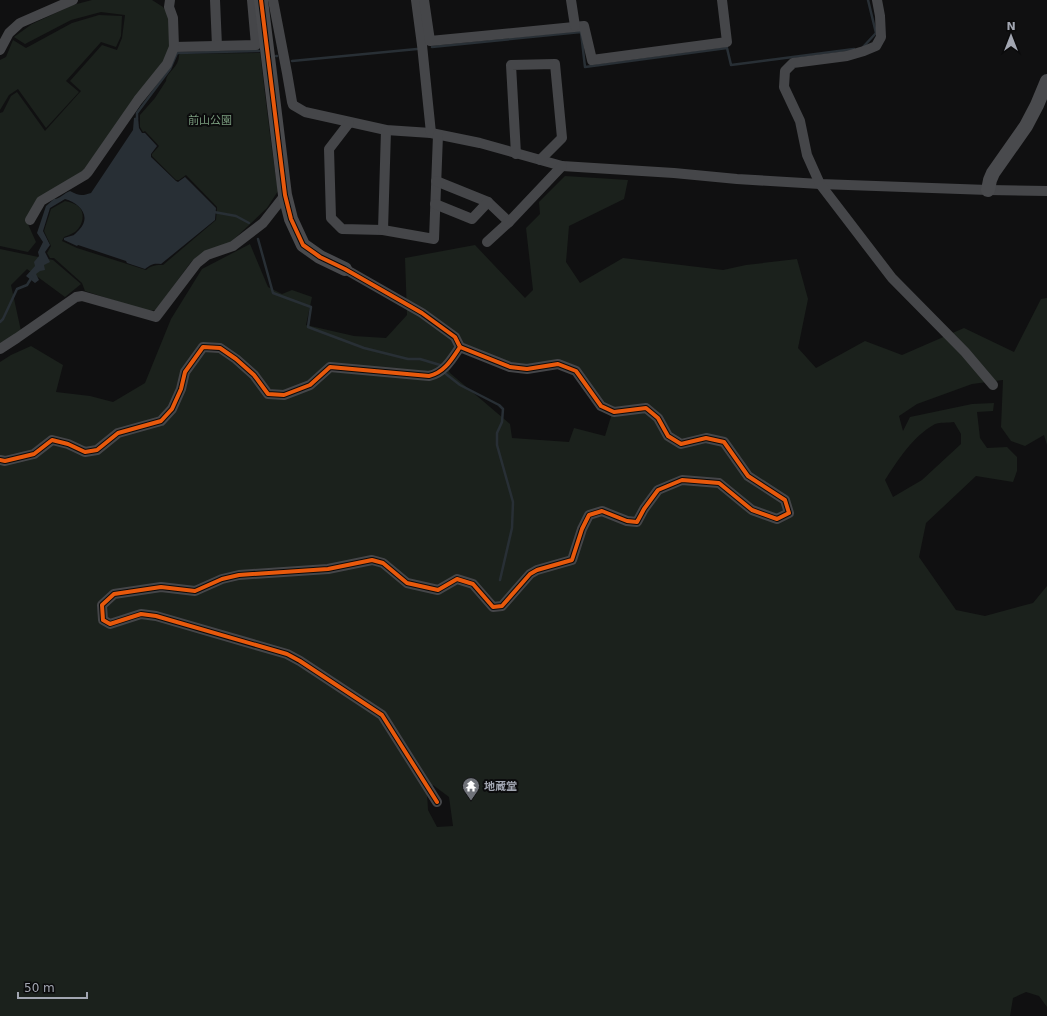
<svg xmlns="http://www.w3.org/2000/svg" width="1047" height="1016" font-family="'DejaVu Sans','Noto Sans JP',sans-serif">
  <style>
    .green { fill: #1b211c; fill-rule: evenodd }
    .water { fill: #282f35 }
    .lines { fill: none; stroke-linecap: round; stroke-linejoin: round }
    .stream { stroke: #282f35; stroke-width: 2.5 }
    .street { stroke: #454649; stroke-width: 10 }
    .secondary { stroke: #494a4d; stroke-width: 14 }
    .cycleway-casing { stroke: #0b0b0c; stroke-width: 6 }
    .cycleway { stroke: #e8590c; stroke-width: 4 }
    .labels { text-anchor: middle; stroke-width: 4; stroke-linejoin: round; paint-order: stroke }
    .park-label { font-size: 11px; fill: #7a9c7e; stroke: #0b0b0c }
    .poi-label { font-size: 11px; font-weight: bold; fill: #a2a6b1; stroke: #0b0b0c; text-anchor: start }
  </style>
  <rect width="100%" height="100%" fill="#101011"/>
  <!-- green -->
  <g class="green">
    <path d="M 92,0 L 152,0 L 163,7 L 170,18 L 171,44 L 165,59 L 82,172 L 37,199 L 27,222 L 36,242 L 28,252 L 0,246 L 0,113 L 3,112 L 11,96 L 17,92 L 45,131 L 81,91 L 70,81 L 102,45 L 117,50 L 122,38 L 125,15 L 101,12 L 71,20 L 25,44 L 14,37 L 32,24 L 73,5 Z"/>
    <path d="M 99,15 L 122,16 L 121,36 L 116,47 L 101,42 L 66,81 L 79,92 L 46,128 L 18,89 L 9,95 L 0,110 L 0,60 L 6,57 L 13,40 L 26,48 L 72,23 Z"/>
    <path d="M 260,53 L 271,143 L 278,191 L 267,208 L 231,242 L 201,254 L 191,262 L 156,310 L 147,311 L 85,291 L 82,283 L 54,258 L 50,258 L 47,253 L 51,246 L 44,231 L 51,209 L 65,201 C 71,202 76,204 80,208 C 86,216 81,229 73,233 C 70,235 66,236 64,237 L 62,241 L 77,248 L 146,270 C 152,265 156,265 163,265 L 216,220 L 217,207 L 186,175 L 179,180 L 176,180 L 152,156 L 152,154 L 159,146 L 145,131 L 143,132 L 140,127 L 140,115 L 155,98 L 166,81 C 167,71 179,68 179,55 L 180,54 Z"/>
    <path d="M 565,176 L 628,180 L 624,199 L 569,226 L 566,262 L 580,283 L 623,258 L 723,270 L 746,265 L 797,259 L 808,299 L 798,348 L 816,368 L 865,341 L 902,355 L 964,328 L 1014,352 L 1041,299 L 1047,298 L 1047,445 L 1044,435 L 1025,446 L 1011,441 L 1001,427 L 1003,380 L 972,384 L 917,404 L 899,416 L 903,431 L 910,417 L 972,404 L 994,403 L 993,411 L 977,412 L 980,438 L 987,448 L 1007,447 L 1017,457 L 1017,471 L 1013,482 L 976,476 L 926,523 L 919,557 L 956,610 L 985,616 L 1033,603 L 1047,586 L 1047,1007 L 1039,996 L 1026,992 L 1013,998 L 1010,1016 L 0,1016 L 0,362 L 11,355 L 31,346 L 63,365 L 56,392 L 90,396 L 113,402 L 145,383 L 171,319 L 202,269 L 250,244 L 268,287 L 282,294 L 292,290 L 312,297 L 306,325 L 354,336 L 386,338 L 407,315 L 405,258 L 475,245 L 525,298 L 533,290 L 526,228 L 540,214 L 539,202 ZM 460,342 L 511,363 L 525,366 L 580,369 L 604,403 L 614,407 L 605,436 L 574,428 L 569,442 L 512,438 L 510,424 L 450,373 L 444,363 ZM 954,422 L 961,434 L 961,444 L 922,480 L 893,497 L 885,480 C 898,460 913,436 935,424 C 940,422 948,423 954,422 ZM 433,785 L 449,797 L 453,826 L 437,827 L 428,810 L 427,793 Z"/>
    <path d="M 0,249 L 53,260 L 81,284 L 65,297 L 27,269 L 11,285 L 21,331 L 0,343 Z"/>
  </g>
  <!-- water -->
  <path class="water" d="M 138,117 L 139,128 L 142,133 L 145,133 L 157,146 L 151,154 L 151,157 L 176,181 L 178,182 L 185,177 L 216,208 L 215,220 L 161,264 C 154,263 151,264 145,269 L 127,263 L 126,261 L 78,245 L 77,246 L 64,240 L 64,238 C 67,237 71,236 74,235 C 74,235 78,231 79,230 C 92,217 80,203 65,199 L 50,208 L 43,231 L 50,245 L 45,252 L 50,262 L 44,265 L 45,270 L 40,271 L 36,274 L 39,280 L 35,283 L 26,276 L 35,266 L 34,262 L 39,256 L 38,252 L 43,242 L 37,233 L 46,206 L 54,199 C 60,199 64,193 70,191 C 79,196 82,196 91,193 L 133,130 L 134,118 Z"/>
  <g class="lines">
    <!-- stream -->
    <g class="stream">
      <path d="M 432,47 L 581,32 L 585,67 L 727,48 L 731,65 L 854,49"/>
      <path d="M 863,47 L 876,33 L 868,0"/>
      <path d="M 276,56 L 277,56"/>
      <path d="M 292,61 L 417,49"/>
      <path d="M 137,119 L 137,113 L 170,69 L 177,53 L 259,51"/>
      <path d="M 214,212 L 236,216 L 249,223"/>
      <path d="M 258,239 L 273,293 L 311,307 L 308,327 L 364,348 L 408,359 L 420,359 L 440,365"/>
      <path d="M 0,322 L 3,319 L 17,289 L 27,285 L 32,277"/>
      <path d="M 446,374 L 460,385 L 499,405 L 503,409 L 502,422 L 497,433 L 497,445 L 513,502 L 512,528 L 500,580"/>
    </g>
    <!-- street -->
    <g class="street">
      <path d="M 215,0 L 217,46"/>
      <path d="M 273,0 L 287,73 L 292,102 L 293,105 L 305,112 L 386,130 L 431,133 L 480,143 L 562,166 L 674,173 L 737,179 L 820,184 L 988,190 L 1047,191"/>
      <path d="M 416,0 L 422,45 L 431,133"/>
      <path d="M 424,0 L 430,41 L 584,26 L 592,60 L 727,42 L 722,0"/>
      <path d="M 571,0 L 575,26"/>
      <path d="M 877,0 L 880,16 L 881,37 L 876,46 L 864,51 L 847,56 L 793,63 L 785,71 L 784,87 L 800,121 L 807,155 L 820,184 L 892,278 L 965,352 L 993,385"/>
      <path d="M 174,47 L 256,45 L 252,0"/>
      <path d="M 0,50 L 9,33 L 20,23 L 73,0"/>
      <path d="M 349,123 L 329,149 L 331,218 L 342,229 L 383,230 L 434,239 L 438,135"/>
      <path d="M 516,154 L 511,65 L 555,64 L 562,138 L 540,160"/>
      <path d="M 436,181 L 488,202 L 509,222"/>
      <path d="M 435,204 L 472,219 L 488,202"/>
      <path d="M 30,220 L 41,201 L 85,175 L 88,172 L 138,100 L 167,64 L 174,47 L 173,18 L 169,7 L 170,0"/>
      <path d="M 383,230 L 386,130"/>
      <path d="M 487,242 L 509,222 L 562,166"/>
      <path d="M 0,349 L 17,338 L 76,297 L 82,296 L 156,317 L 197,263 L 207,255 L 233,246 L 263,223 L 285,195"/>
      <path d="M 0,460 L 5,461 L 34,454 L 52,440 L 68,444 L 85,452 L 97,450 L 118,433 L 161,421 L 172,409 L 181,389 L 185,372 L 203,347 L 220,348 L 236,359 L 254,375 L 268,394 L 284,395 L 310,385 L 330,367 L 429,376 C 444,373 452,359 460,347 L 455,337 L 422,313 L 345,269"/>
      <path d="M 437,802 L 382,715 L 300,661 L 287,654 L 156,616 L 141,614 L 110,624 L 103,620 L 102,605 L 114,594 L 161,587 L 195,591 L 222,579 L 239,575 L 328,569 L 372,560 L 383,563 L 407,583 L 438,590 L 457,579 L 473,584 L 493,607 L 502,606 L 530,574 L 537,570 L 572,560 L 582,529 L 589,515 L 602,511 L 627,521 L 637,522 L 644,509 L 658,490 L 682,480 L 719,483 L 752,510 L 777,519 L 789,513 L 785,500 L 748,476 L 724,442 L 706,438 L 681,444 L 668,436 L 658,418 L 646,408 L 614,412 L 601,406 L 576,371 L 558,364 L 527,369 L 510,367 L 460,347"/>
    </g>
    <!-- secondary -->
    <g class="secondary">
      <path d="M 261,0 L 285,195 L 291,219 L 303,245 L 320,257 L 345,269"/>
      <path d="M 988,190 L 990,180 L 993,173 L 1026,126 L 1037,105 L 1047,81"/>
    </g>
    <!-- cycleway casing -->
    <g class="cycleway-casing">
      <g id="cycleway">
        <path d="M 0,460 L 5,461 L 34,454 L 52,440 L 68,444 L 85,452 L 97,450 L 118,433 L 161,421 L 172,409 L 181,389 L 185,372 L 203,347 L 220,348 L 236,359 L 254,375 L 268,394 L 284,395 L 310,385 L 330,367 L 429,376 C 444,373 452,359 460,347 L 455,337 L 422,313 L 345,269 L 320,257 L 303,245 L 291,219 L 285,195 L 261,0"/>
        <path d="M 437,802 L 382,715 L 300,661 L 287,654 L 156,616 L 141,614 L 110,624 L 103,620 L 102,605 L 114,594 L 161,587 L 195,591 L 222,579 L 239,575 L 328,569 L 372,560 L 383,563 L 407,583 L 438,590 L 457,579 L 473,584 L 493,607 L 502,606 L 530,574 L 537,570 L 572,560 L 582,529 L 589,515 L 602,511 L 627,521 L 637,522 L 644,509 L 658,490 L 682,480 L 719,483 L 752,510 L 777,519 L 789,513 L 785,500 L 748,476 L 724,442 L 706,438 L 681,444 L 668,436 L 658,418 L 646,408 L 614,412 L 601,406 L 576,371 L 558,364 L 527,369 L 510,367 L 460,347"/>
      </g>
    </g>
    <!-- cycleway -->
    <use href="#cycleway" class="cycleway"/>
  </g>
  <!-- icons -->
  <defs>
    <g id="temple-pin" transform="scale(0.9)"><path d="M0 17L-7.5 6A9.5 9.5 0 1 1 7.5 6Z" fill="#6f7279" stroke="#0b0b0c"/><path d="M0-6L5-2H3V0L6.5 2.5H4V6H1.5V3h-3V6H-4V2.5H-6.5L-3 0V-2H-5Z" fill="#fff"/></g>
  </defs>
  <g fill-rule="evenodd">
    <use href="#temple-pin" x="471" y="786"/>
  </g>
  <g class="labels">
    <!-- park labels -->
    <g class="park-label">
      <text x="210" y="124">前山公園</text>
    </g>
    <!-- poi labels -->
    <g class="poi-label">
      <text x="484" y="790">地蔵堂</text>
    </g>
  </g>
  <!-- north arrow -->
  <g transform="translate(1011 36)" stroke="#0b0b0c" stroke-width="3" paint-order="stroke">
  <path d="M0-3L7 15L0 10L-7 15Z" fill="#a2a6b1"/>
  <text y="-6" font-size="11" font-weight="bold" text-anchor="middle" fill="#a2a6b1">N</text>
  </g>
  <!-- scale -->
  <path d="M18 992v6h69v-6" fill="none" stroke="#a2a6b1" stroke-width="2"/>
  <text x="24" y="992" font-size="12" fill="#a2a6b1" stroke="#0b0b0c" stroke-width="3" paint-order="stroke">50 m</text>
</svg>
